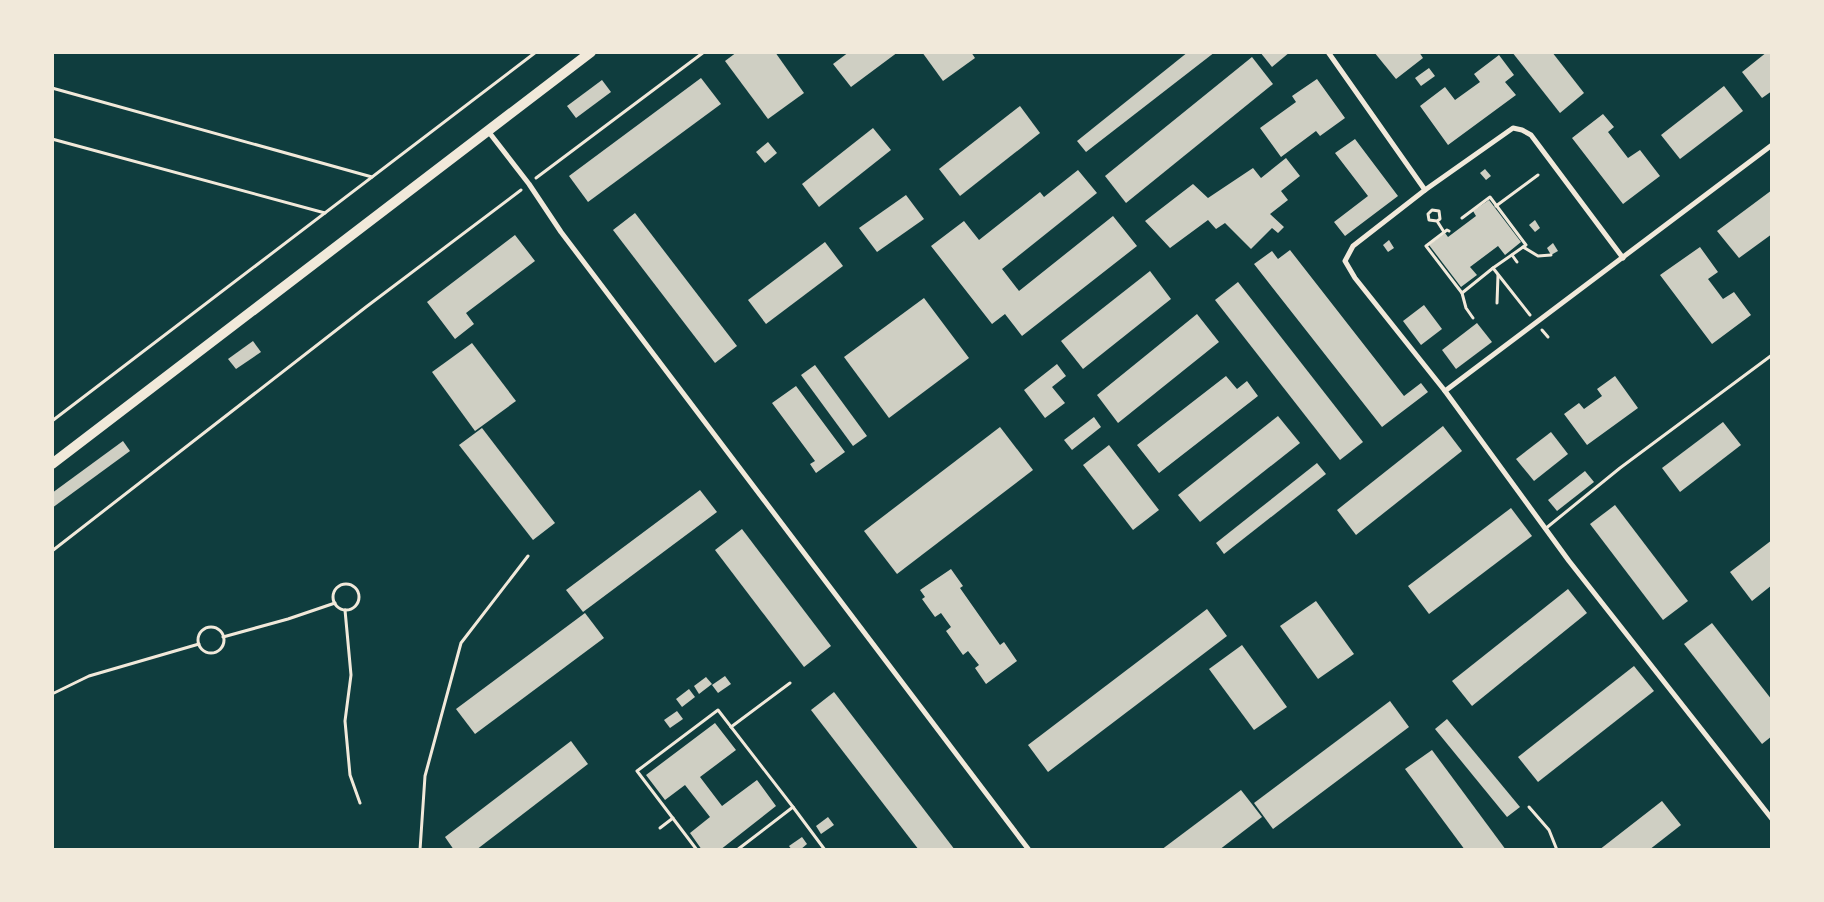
<svg xmlns="http://www.w3.org/2000/svg" width="1824" height="902" font-family="Commissioner,sans-serif">
  <style>
    .building { fill: #cfcfc3 }
    .lines { fill: none; stroke-linecap: round; stroke-linejoin: round }
    .path { stroke: #f1e9da; stroke-width: 3 }
    .service { stroke: #f1e9da; stroke-width: 3 }
    .minor { stroke: #f1e9da; stroke-width: 5 }
    .secondary { stroke: #f1e9da; stroke-width: 10 }
  </style>
  <rect width="100%" height="100%" fill="#0f3d3e"/>
  <!-- building -->
  <g class="building">
    <path d="M 737,52 L 775,52 L 804,93 L 768,119 L 725,61 Z"/>
    <path d="M 849,52 L 898,52 L 851,87 L 833,64 Z"/>
    <path d="M 922,52 L 971,52 L 975,58 L 943,81 Z"/>
    <path d="M 1188,52 L 1215,52 L 1086,152 L 1077,141 Z"/>
    <path d="M 1260,52 L 1290,52 L 1272,67 Z"/>
    <path d="M 1374,52 L 1419,52 L 1423,58 L 1396,79 Z"/>
    <path d="M 1512,52 L 1552,52 L 1584,93 L 1560,113 Z"/>
    <path d="M 1767,52 L 1772,52 L 1772,91 L 1762,98 L 1742,72 Z"/>
    <path d="M 1499,55 L 1514,75 L 1505,82 L 1516,95 L 1448,145 L 1420,106 L 1445,87 L 1455,100 L 1480,82 L 1474,74 Z"/>
    <path d="M 1252,57 L 1273,84 L 1126,203 L 1105,176 Z"/>
    <path d="M 1429,68 L 1435,76 L 1421,86 L 1415,78 Z"/>
    <path d="M 701,78 L 721,104 L 588,202 L 569,176 Z"/>
    <path d="M 1317,79 L 1345,118 L 1320,136 L 1316,131 L 1281,157 L 1260,128 L 1296,102 L 1292,96 Z"/>
    <path d="M 602,80 L 611,92 L 576,118 L 567,106 Z"/>
    <path d="M 1724,86 L 1743,111 L 1680,159 L 1661,135 Z"/>
    <path d="M 1020,106 L 1040,133 L 960,196 L 939,169 Z"/>
    <path d="M 1603,114 L 1614,127 L 1608,132 L 1628,158 L 1640,150 L 1660,176 L 1623,204 L 1572,138 Z"/>
    <path d="M 873,128 L 891,150 L 819,207 L 802,184 Z"/>
    <path d="M 1355,139 L 1398,196 L 1345,236 L 1334,222 L 1368,196 L 1335,153 Z"/>
    <path d="M 768,142 L 777,153 L 765,163 L 756,152 Z"/>
    <path d="M 1286,158 L 1300,176 L 1281,191 L 1288,200 L 1270,214 L 1284,227 L 1278,233 L 1272,228 L 1251,249 L 1225,223 L 1216,229 L 1208,220 L 1170,248 L 1145,221 L 1193,184 L 1208,198 L 1253,168 L 1261,178 Z"/>
    <path d="M 1485,169 L 1491,176 L 1486,180 L 1480,173 Z"/>
    <path d="M 1078,170 L 1097,193 L 1002,269 L 1019,291 L 1113,216 L 1137,246 L 1022,336 L 1005,314 L 992,324 L 931,246 L 964,221 L 979,240 L 1040,192 L 1044,197 Z"/>
    <path d="M 1772,190 L 1772,234 L 1739,258 L 1717,231 Z"/>
    <path d="M 906,195 L 924,219 L 877,252 L 859,228 Z"/>
    <path d="M 1489,200 L 1521,242 L 1505,255 L 1498,246 L 1470,267 L 1477,275 L 1461,287 L 1429,245 L 1445,233 L 1448,237 L 1476,216 L 1473,211 Z"/>
    <path d="M 635,213 L 737,346 L 715,363 L 613,230 Z"/>
    <path d="M 1535,220 L 1540,228 L 1535,232 L 1529,225 Z"/>
    <path d="M 515,235 L 535,261 L 466,313 L 474,324 L 455,339 L 427,302 Z"/>
    <path d="M 1389,240 L 1394,248 L 1388,252 L 1383,245 Z"/>
    <path d="M 825,242 L 843,266 L 766,324 L 748,300 Z"/>
    <path d="M 1553,243 L 1558,251 L 1551,255 L 1547,248 Z"/>
    <path d="M 1700,247 L 1718,272 L 1708,279 L 1723,299 L 1734,292 L 1751,315 L 1712,344 L 1660,275 Z"/>
    <path d="M 1290,250 L 1404,396 L 1421,383 L 1428,392 L 1382,427 L 1254,264 L 1272,251 L 1278,259 Z"/>
    <path d="M 1150,271 L 1171,299 L 1083,369 L 1061,341 Z"/>
    <path d="M 1238,282 L 1363,442 L 1340,460 L 1215,300 Z"/>
    <path d="M 924,298 L 969,358 L 889,418 L 844,357 Z"/>
    <path d="M 1424,305 L 1442,329 L 1421,345 L 1403,321 Z"/>
    <path d="M 1197,314 L 1219,342 L 1118,423 L 1097,395 Z"/>
    <path d="M 1477,323 L 1492,342 L 1456,369 L 1442,350 Z"/>
    <path d="M 253,341 L 261,352 L 236,369 L 228,359 Z"/>
    <path d="M 472,343 L 516,401 L 475,431 L 432,372 Z"/>
    <path d="M 1057,364 L 1066,376 L 1052,387 L 1065,403 L 1045,418 L 1024,390 Z"/>
    <path d="M 815,365 L 867,436 L 853,446 L 801,375 Z"/>
    <path d="M 1226,376 L 1237,389 L 1247,381 L 1258,396 L 1159,473 L 1137,445 Z"/>
    <path d="M 1615,376 L 1638,408 L 1587,445 L 1564,414 L 1579,403 L 1584,409 L 1602,396 L 1597,389 Z"/>
    <path d="M 796,386 L 845,452 L 816,473 L 810,464 L 815,461 L 772,403 Z"/>
    <path d="M 1278,416 L 1300,443 L 1200,522 L 1178,495 Z"/>
    <path d="M 1094,417 L 1101,427 L 1072,450 L 1064,440 Z"/>
    <path d="M 1723,422 L 1741,445 L 1680,492 L 1662,468 Z"/>
    <path d="M 1443,426 L 1462,451 L 1356,535 L 1337,510 Z"/>
    <path d="M 1000,427 L 1033,470 L 897,574 L 864,531 Z"/>
    <path d="M 482,428 L 555,523 L 533,540 L 459,445 Z"/>
    <path d="M 1551,432 L 1568,454 L 1534,481 L 1516,459 Z"/>
    <path d="M 123,441 L 130,451 L 52,508 L 52,493 Z"/>
    <path d="M 1109,445 L 1159,510 L 1133,530 L 1083,465 Z"/>
    <path d="M 1317,463 L 1326,474 L 1224,554 L 1216,543 Z"/>
    <path d="M 1585,471 L 1594,482 L 1557,511 L 1548,500 Z"/>
    <path d="M 700,490 L 717,512 L 583,612 L 566,590 Z"/>
    <path d="M 1615,505 L 1688,601 L 1663,620 L 1590,524 Z"/>
    <path d="M 1511,508 L 1532,536 L 1429,614 L 1408,586 Z"/>
    <path d="M 742,529 L 831,646 L 804,667 L 715,550 Z"/>
    <path d="M 1772,540 L 1772,585 L 1752,601 L 1730,572 Z"/>
    <path d="M 951,569 L 963,586 L 960,588 L 1000,645 L 1004,642 L 1017,661 L 986,684 L 975,668 L 979,665 L 968,651 L 963,655 L 946,631 L 951,627 L 941,613 L 935,617 L 922,599 L 925,597 L 920,590 Z"/>
    <path d="M 1568,589 L 1587,613 L 1472,706 L 1452,681 Z"/>
    <path d="M 1316,601 L 1354,654 L 1318,679 L 1280,626 Z"/>
    <path d="M 1207,609 L 1227,636 L 1048,772 L 1028,745 Z"/>
    <path d="M 585,613 L 604,638 L 475,734 L 456,709 Z"/>
    <path d="M 1712,623 L 1772,700 L 1772,736 L 1762,744 L 1684,644 Z"/>
    <path d="M 1242,645 L 1287,707 L 1254,730 L 1209,669 Z"/>
    <path d="M 1634,666 L 1654,691 L 1538,782 L 1518,757 Z"/>
    <path d="M 725,676 L 731,684 L 718,693 L 712,685 Z"/>
    <path d="M 706,677 L 712,684 L 699,694 L 694,686 Z"/>
    <path d="M 689,689 L 695,697 L 682,707 L 676,699 Z"/>
    <path d="M 834,692 L 955,850 L 919,850 L 811,710 Z"/>
    <path d="M 1390,701 L 1409,727 L 1273,829 L 1254,803 Z"/>
    <path d="M 677,711 L 683,719 L 670,728 L 664,720 Z"/>
    <path d="M 1447,719 L 1520,807 L 1507,817 L 1435,729 Z"/>
    <path d="M 715,723 L 736,750 L 700,777 L 722,806 L 757,780 L 776,806 L 720,850 L 702,850 L 690,833 L 710,817 L 685,785 L 665,800 L 646,775 Z"/>
    <path d="M 571,741 L 588,764 L 476,850 L 454,850 L 445,837 Z"/>
    <path d="M 1432,750 L 1506,850 L 1465,850 L 1405,769 Z"/>
    <path d="M 1241,790 L 1262,817 L 1219,850 L 1161,850 Z"/>
    <path d="M 1662,801 L 1681,825 L 1649,850 L 1599,850 Z"/>
    <path d="M 828,817 L 834,825 L 821,834 L 816,826 Z"/>
    <path d="M 802,837 L 807,844 L 800,850 L 792,850 L 789,846 Z"/>
  </g>
  <g class="lines">
    <!-- path -->
    <g class="path">
      <path d="M 52,88 L 372,177"/>
      <path d="M 52,139 L 325,213"/>
      <path d="M 536,178 L 704,52"/>
      <path d="M 1496,206 L 1538,175"/>
      <path d="M 1462,218 L 1490,197 L 1526,245 L 1493,268"/>
      <path d="M 1437,221 L 1429,220 L 1428,214 L 1432,210 L 1439,211 L 1440,219 L 1437,221 L 1444,232"/>
      <path d="M 1449,231 L 1447,230 L 1426,246 L 1462,293"/>
      <path d="M 1523,247 L 1538,256 L 1551,255"/>
      <path d="M 1512,255 L 1517,262"/>
      <path d="M 1497,303 L 1498,275"/>
      <path d="M 1473,318 L 1466,308 L 1462,293 L 1493,268 L 1530,315"/>
      <path d="M 1542,330 L 1548,337"/>
      <path d="M 52,421 L 536,52"/>
      <path d="M 52,551 L 366,307 L 521,190"/>
      <circle cx="346" cy="597" r="13"/>
      <path d="M 345,610 L 351,675 L 345,721 L 350,775 L 360,803"/>
      <circle cx="211" cy="640" r="13"/>
      <path d="M 223,637 L 288,619 L 335,603"/>
      <path d="M 52,694 L 89,676 L 199,644"/>
      <path d="M 731,727 L 790,683"/>
      <path d="M 793,807 L 825,850"/>
      <path d="M 1529,807 L 1549,830 L 1557,850"/>
      <path d="M 660,828 L 673,818"/>
      <path d="M 420,850 L 425,776 L 461,643 L 528,556"/>
      <path d="M 697,850 L 637,771 L 718,710 L 793,807 L 737,850"/>
    </g>
    <!-- service -->
    <path class="service" d="M 1545,529 L 1620,468 L 1772,355"/>
    <!-- minor -->
    <g class="minor">
      <path d="M 1328,52 L 1425,190"/>
      <path d="M 488,131 L 529,184 L 561,232 L 1029,850"/>
      <path d="M 1623,258 L 1531,135 L 1522,130 L 1513,128 L 1425,190 L 1353,246 L 1345,261 L 1355,278 L 1445,391 L 1569,561 L 1772,819"/>
      <path d="M 1445,391 L 1772,145"/>
    </g>
    <!-- secondary -->
    <path class="secondary" d="M 52,464 L 591,52"/>
  </g>
  <!-- border -->
  <rect width="1824" height="902" fill="none" stroke="#f1e9da" stroke-width="108"/>
</svg>
